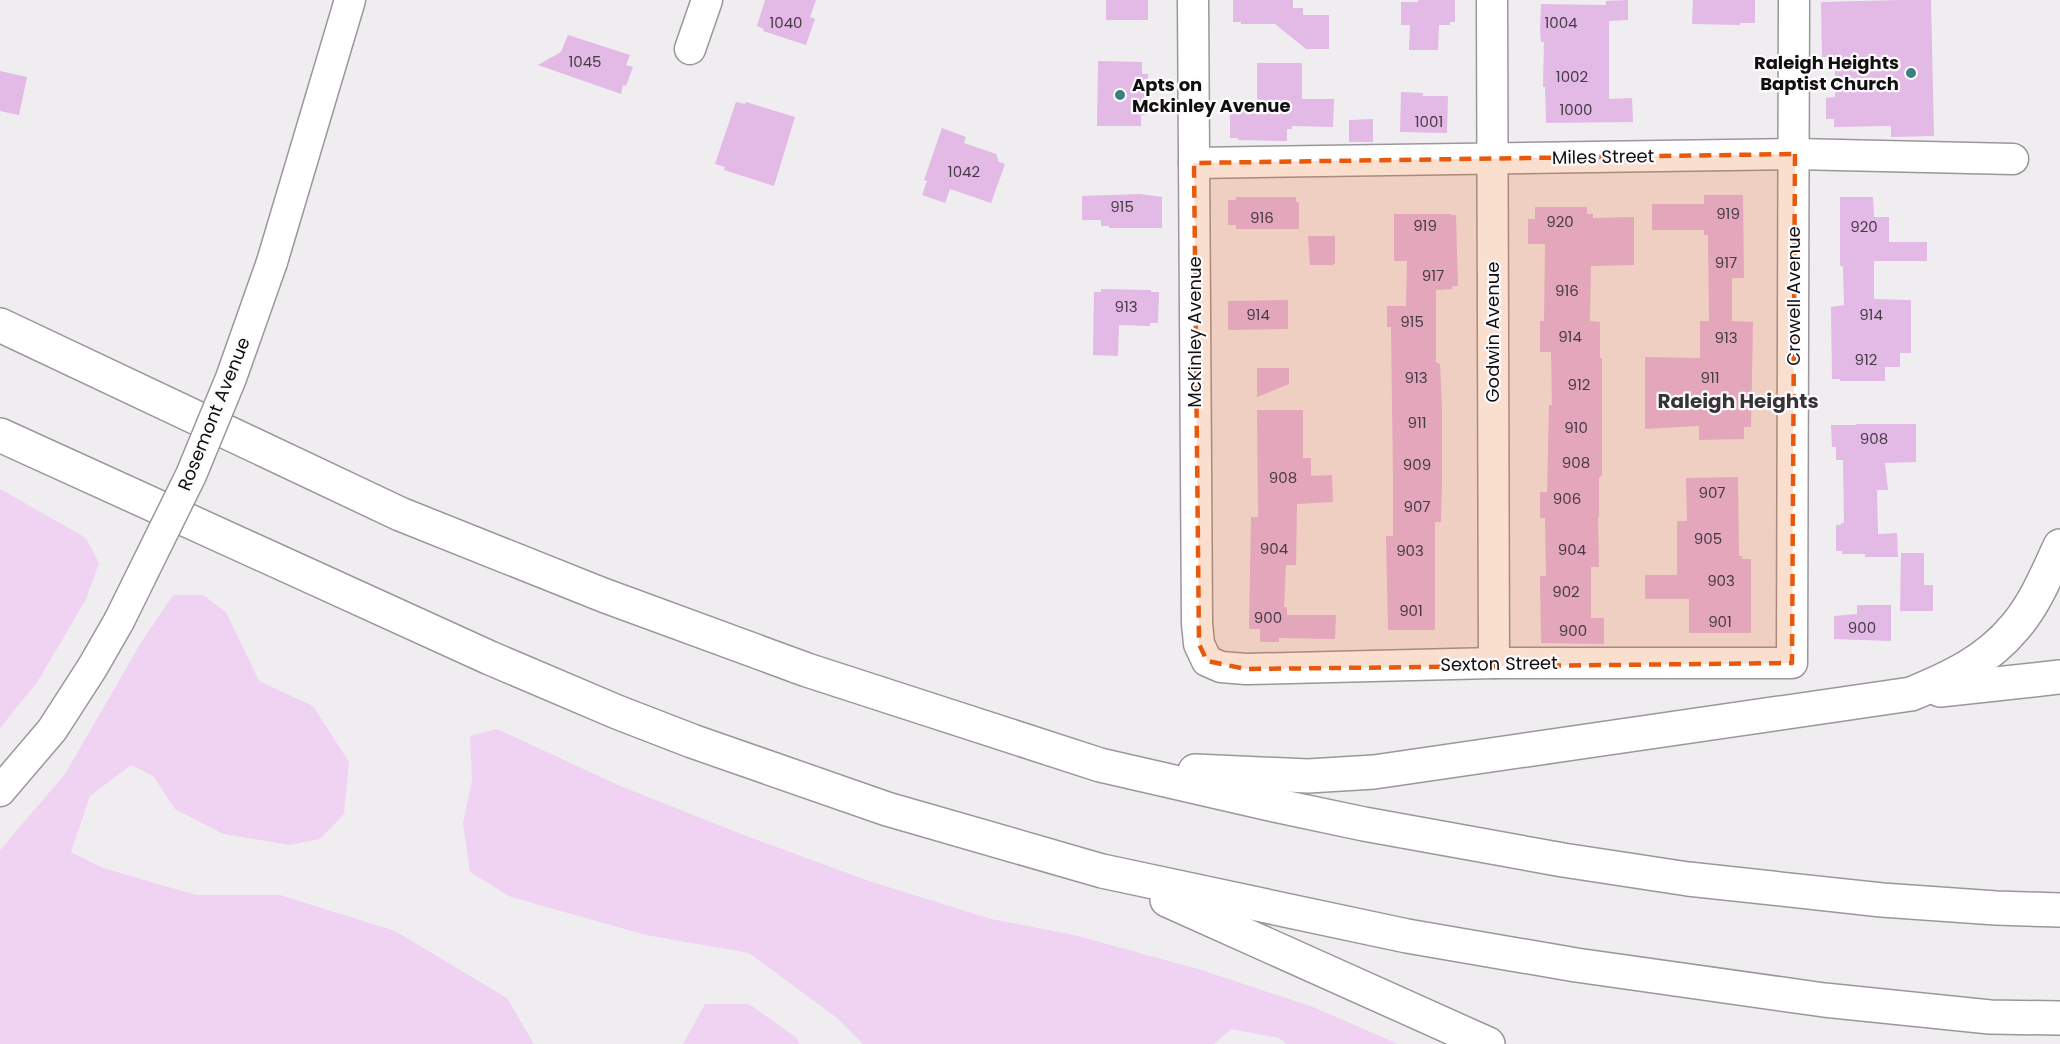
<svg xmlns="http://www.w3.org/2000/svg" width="2060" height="1044" font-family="Poppins,sans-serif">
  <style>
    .green { fill: #f0d2f2 }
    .building { fill: #e3b9e6 }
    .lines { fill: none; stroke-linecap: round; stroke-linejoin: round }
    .minor-casing { stroke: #9a979a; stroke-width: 33 }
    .motorway-casing { stroke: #9a979a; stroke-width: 36 }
    .minor { stroke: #fff; stroke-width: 30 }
    .motorway { stroke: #fff; stroke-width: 33 }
    .minor-bridge-casing { stroke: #9a979a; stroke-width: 33; stroke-linecap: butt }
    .minor-bridge { stroke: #fff; stroke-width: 30 }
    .marked { fill: #e8590c; fill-opacity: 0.2; stroke: #e8590c; stroke-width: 4.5; stroke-dasharray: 12 8; stroke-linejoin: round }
    .poi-dot { fill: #398180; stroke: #fefbfe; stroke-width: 2 }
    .labels { text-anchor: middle; stroke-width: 4.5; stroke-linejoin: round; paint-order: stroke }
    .number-label { font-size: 15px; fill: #463a46 }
    .poi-label { font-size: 18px; font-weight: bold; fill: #111011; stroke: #fefbfe; text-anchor: end }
    .street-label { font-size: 18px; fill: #111011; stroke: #fefbfe }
    .neighbourhood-label { font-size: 20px; font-weight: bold; fill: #363436; stroke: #fefbfe }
  </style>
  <rect width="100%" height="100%" fill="#f0edf0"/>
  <!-- green -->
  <g class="green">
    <path d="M 0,489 L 86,538 L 99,563 L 86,599 L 38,681 L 0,728 Z"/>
    <path d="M 173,595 L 203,595 L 226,612 L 259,681 L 313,706 L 349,762 L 344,814 L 320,839 L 290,845 L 223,834 L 175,809 L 153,776 L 131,765 L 90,796 L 71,852 L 103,868 L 196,895 L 280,895 L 395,931 L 507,998 L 534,1044 L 0,1044 L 0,850 L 65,774 L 142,641 Z"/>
    <path d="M 497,729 L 618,785 L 741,834 L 869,881 L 991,919 L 1074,935 L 1198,969 L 1313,1007 L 1398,1044 L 1287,1044 L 1279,1038 L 1231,1029 L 1214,1044 L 863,1044 L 837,1018 L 749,953 L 646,935 L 511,897 L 470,872 L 463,823 L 472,780 L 470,736 Z"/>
    <path d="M 705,1004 L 749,1004 L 797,1038 L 800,1044 L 683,1044 Z"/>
  </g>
  <!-- building -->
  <g class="building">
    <path d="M 765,0 L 816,0 L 810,17 L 815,19 L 806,45 L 763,31 L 764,29 L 757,26 Z"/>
    <rect x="1106" y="0" width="42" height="20"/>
    <path d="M 1233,0 L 1293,0 L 1293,8 L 1303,8 L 1303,15 L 1329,15 L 1329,49 L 1306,49 L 1275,24 L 1241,24 L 1241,22 L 1233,22 Z"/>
    <path d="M 1418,0 L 1455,0 L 1455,22 L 1450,22 L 1450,25 L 1439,25 L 1438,50 L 1409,50 L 1410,25 L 1401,25 L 1401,2 L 1418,2 Z"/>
    <path d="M 1628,0 L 1628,20 L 1609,21 L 1609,99 L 1632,98 L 1633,122 L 1546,123 L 1545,87 L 1543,87 L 1544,42 L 1541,42 L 1540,31 L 1541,4 L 1606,5 L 1606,1 Z"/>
    <path d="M 1693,0 L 1755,0 L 1755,23 L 1740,23 L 1740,25 L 1692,24 Z"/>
    <path d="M 1901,0 L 1931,0 L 1934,136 L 1891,137 L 1891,126 L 1834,127 L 1834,119 L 1826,119 L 1826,98 L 1835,97 L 1835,57 L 1822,57 L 1821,2 Z"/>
    <path d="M 568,35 L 630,55 L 626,65 L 633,67 L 626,86 L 623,85 L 621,94 L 538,65 L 561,52 Z"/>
    <path d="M 1098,61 L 1142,62 L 1142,74 L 1148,74 L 1147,115 L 1141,115 L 1141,126 L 1097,126 Z"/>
    <path d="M 1257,63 L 1302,63 L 1302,99 L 1334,99 L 1333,127 L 1292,126 L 1292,129 L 1287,129 L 1287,141 L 1238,140 L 1238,138 L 1230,138 L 1230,110 L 1238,110 L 1238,107 L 1257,107 Z"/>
    <path d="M 0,71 L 27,77 L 19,115 L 0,111 Z"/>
    <path d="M 1401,92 L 1423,93 L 1423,96 L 1448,96 L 1447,133 L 1400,132 Z"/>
    <path d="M 736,102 L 745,104 L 746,102 L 795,117 L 774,186 L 724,170 L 725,167 L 715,164 Z"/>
    <path d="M 1373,119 L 1373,142 L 1349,142 L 1349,120 Z"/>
    <path d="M 942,128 L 966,137 L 964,143 L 996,154 L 999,162 L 1005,164 L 991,203 L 950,189 L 945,203 L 922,195 L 927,181 L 924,180 Z"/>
    <path d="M 1140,194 L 1162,197 L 1162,228 L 1109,228 L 1109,226 L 1101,226 L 1101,220 L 1082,220 L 1082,196 Z"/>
    <path d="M 1704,195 L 1743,195 L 1744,278 L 1732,278 L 1732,321 L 1753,322 L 1751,427 L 1744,427 L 1744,439 L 1699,440 L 1699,426 L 1645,429 L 1645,357 L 1700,358 L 1700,321 L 1709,321 L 1708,235 L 1704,235 L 1704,230 L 1652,230 L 1652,204 L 1704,204 Z"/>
    <path d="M 1236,197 L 1296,197 L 1296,202 L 1299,202 L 1299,229 L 1236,229 L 1236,225 L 1228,225 L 1228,200 L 1236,200 Z"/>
    <path d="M 1840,197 L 1873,197 L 1874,217 L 1889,217 L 1889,242 L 1927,242 L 1927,261 L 1874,261 L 1874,299 L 1911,300 L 1911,353 L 1900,353 L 1900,367 L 1885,367 L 1885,381 L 1840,381 L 1840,379 L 1832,379 L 1831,307 L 1844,305 L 1843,266 L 1840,266 Z"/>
    <path d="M 1535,207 L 1587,207 L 1587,214 L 1593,214 L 1593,218 L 1634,217 L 1634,265 L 1591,266 L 1590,321 L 1600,322 L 1600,358 L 1602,358 L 1602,475 L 1599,478 L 1599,517 L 1598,517 L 1599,567 L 1591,567 L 1591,618 L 1604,618 L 1604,644 L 1541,643 L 1540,576 L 1546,576 L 1545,518 L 1540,518 L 1540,492 L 1547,492 L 1549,405 L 1552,405 L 1551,352 L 1540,352 L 1540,321 L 1544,321 L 1545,244 L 1528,244 L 1528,219 L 1535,219 Z"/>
    <path d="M 1394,214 L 1451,214 L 1451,215 L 1456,215 L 1458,286 L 1452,286 L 1452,289 L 1436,290 L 1436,362 L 1440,364 L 1442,408 L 1442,480 L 1441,522 L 1435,522 L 1435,630 L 1388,630 L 1386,536 L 1393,536 L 1393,480 L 1391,327 L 1387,327 L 1387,306 L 1406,306 L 1407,261 L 1394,261 Z"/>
    <path d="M 1308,236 L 1335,236 L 1335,263 L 1333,265 L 1310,265 Z"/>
    <path d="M 1101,289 L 1151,290 L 1151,292 L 1159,292 L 1158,323 L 1150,323 L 1150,326 L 1119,325 L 1118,356 L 1093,355 L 1094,292 L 1101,292 Z"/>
    <path d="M 1288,300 L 1288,329 L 1228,330 L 1228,301 Z"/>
    <path d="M 1257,368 L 1289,368 L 1289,384 L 1257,397 Z"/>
    <path d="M 1257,410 L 1303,410 L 1303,458 L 1311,458 L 1311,476 L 1332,475 L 1333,502 L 1297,504 L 1296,565 L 1286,565 L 1284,607 L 1287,607 L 1287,615 L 1336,615 L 1335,639 L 1279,638 L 1279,642 L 1260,642 L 1260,629 L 1249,629 L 1251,517 L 1258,517 Z"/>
    <path d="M 1856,424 L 1916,424 L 1916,462 L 1885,463 L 1888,490 L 1877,490 L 1878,534 L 1897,533 L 1898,557 L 1865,557 L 1865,554 L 1842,554 L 1842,551 L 1836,551 L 1836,525 L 1841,525 L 1841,523 L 1844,523 L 1843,460 L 1836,460 L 1836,447 L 1832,447 L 1831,425 L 1856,425 Z"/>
    <path d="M 1738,477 L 1739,556 L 1742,556 L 1742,559 L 1751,559 L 1751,633 L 1689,633 L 1689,599 L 1645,599 L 1645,575 L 1677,575 L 1677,521 L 1687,521 L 1686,478 Z"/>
    <path d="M 1901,553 L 1924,553 L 1924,585 L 1933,585 L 1933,611 L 1900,611 Z"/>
    <path d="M 1857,605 L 1891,605 L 1891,641 L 1834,639 L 1834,616 L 1857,614 Z"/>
  </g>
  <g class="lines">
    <!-- minor casing -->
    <g class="minor-casing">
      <g id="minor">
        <path d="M 1193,0 L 1197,623 L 1199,644 L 1207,661 L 1221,667 L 1246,669 L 1494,663 L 1792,663 L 1794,0"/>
        <path d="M 1492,0 L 1494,663"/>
        <path d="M 690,49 L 707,0"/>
        <path d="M 1194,163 L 1795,154 L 2013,159"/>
        <path d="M 272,262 L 350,0"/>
        <path d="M 0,791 L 52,730 L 92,668 L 119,621"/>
      </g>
    </g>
    <!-- motorway casing -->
    <g class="motorway-casing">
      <g id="motorway">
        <path d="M 0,325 L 400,514 L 603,595 L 807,670 L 1100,765 L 1274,805 L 1364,824 L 1563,860 L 1688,879 L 1882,900 L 1996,908 L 2060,910"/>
        <path d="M 0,435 L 490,658 L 617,712 L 692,741 L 887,809 L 1102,871 L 1407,936 L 1576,965 L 1824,1000 L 1990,1017 L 2060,1018"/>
        <path d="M 1940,690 L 2060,677"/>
        <path d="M 1195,771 L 1308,776 L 1374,772 L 1911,694 C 1950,678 1987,661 2015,627 C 2035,604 2047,574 2060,546"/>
        <path d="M 1167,900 L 1488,1044"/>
      </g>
    </g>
    <!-- minor -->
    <use href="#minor" class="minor"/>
    <!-- motorway -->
    <use href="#motorway" class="motorway"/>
    <!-- minor-bridge casing -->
    <g class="minor-bridge-casing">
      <path id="minor-bridge" d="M 119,621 L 191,475 L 231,378 L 272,262"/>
    </g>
    <!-- minor-bridge -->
    <use href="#minor-bridge" class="minor-bridge"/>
  </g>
  <!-- marked area -->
  <path class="marked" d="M 1795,154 L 1792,663 L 1246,669 L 1207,661 L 1199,644 L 1194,163 Z"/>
  <!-- markers -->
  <g class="poi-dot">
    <circle cx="1911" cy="73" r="6"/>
    <circle cx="1120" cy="95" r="6"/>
  </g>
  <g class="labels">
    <!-- number labels -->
    <g class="number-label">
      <text x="786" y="28">1040</text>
      <text x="1561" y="28">1004</text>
      <text x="585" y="67">1045</text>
      <text x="1572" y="82">1002</text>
      <text x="1576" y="115">1000</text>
      <text x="1429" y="127">1001</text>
      <text x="964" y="177">1042</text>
      <text x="1122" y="212">915</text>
      <text x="1728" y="219">919</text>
      <text x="1262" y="223">916</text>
      <text x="1560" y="227">920</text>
      <text x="1425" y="231">919</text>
      <text x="1864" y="232">920</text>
      <text x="1726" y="268">917</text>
      <text x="1433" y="281">917</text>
      <text x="1567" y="296">916</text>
      <text x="1126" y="312">913</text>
      <text x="1258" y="320">914</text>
      <text x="1871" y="320">914</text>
      <text x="1412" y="327">915</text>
      <text x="1570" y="342">914</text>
      <text x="1726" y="343">913</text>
      <text x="1866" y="365">912</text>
      <text x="1416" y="383">913</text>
      <text x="1710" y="383">911</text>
      <text x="1579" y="390">912</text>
      <text x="1417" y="428">911</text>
      <text x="1576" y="433">910</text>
      <text x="1874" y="444">908</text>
      <text x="1576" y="468">908</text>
      <text x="1417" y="470">909</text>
      <text x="1283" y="483">908</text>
      <text x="1712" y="498">907</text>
      <text x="1567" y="504">906</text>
      <text x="1417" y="512">907</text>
      <text x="1708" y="544">905</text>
      <text x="1274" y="554">904</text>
      <text x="1572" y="555">904</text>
      <text x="1410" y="556">903</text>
      <text x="1721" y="586">903</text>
      <text x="1566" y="597">902</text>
      <text x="1411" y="616">901</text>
      <text x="1268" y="623">900</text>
      <text x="1720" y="627">901</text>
      <text x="1862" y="633">900</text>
      <text x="1573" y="636">900</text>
    </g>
    <!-- poi labels -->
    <g class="poi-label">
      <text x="1899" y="69">Raleigh Heights<tspan x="1899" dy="21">Baptist Church</tspan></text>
      <text x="1132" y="91" text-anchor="start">Apts on<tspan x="1132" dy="21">Mckinley Avenue</tspan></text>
    </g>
    <!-- street labels -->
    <g class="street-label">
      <text transform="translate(1603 157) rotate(-1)" y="6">Miles Street</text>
      <text transform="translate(1794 296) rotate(-90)" y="6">Crowell Avenue</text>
      <text transform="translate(1195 332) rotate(-90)" y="6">McKinley Avenue</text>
      <text transform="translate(1493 332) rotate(-90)" y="6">Godwin Avenue</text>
      <text transform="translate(214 414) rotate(-68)" y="6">Rosemont Avenue</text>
      <text transform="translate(1499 664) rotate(-1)" y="6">Sexton Street</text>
    </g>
    <!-- neighbourhood labels -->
    <g class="neighbourhood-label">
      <text x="1738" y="408">Raleigh Heights</text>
    </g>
  </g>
</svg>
